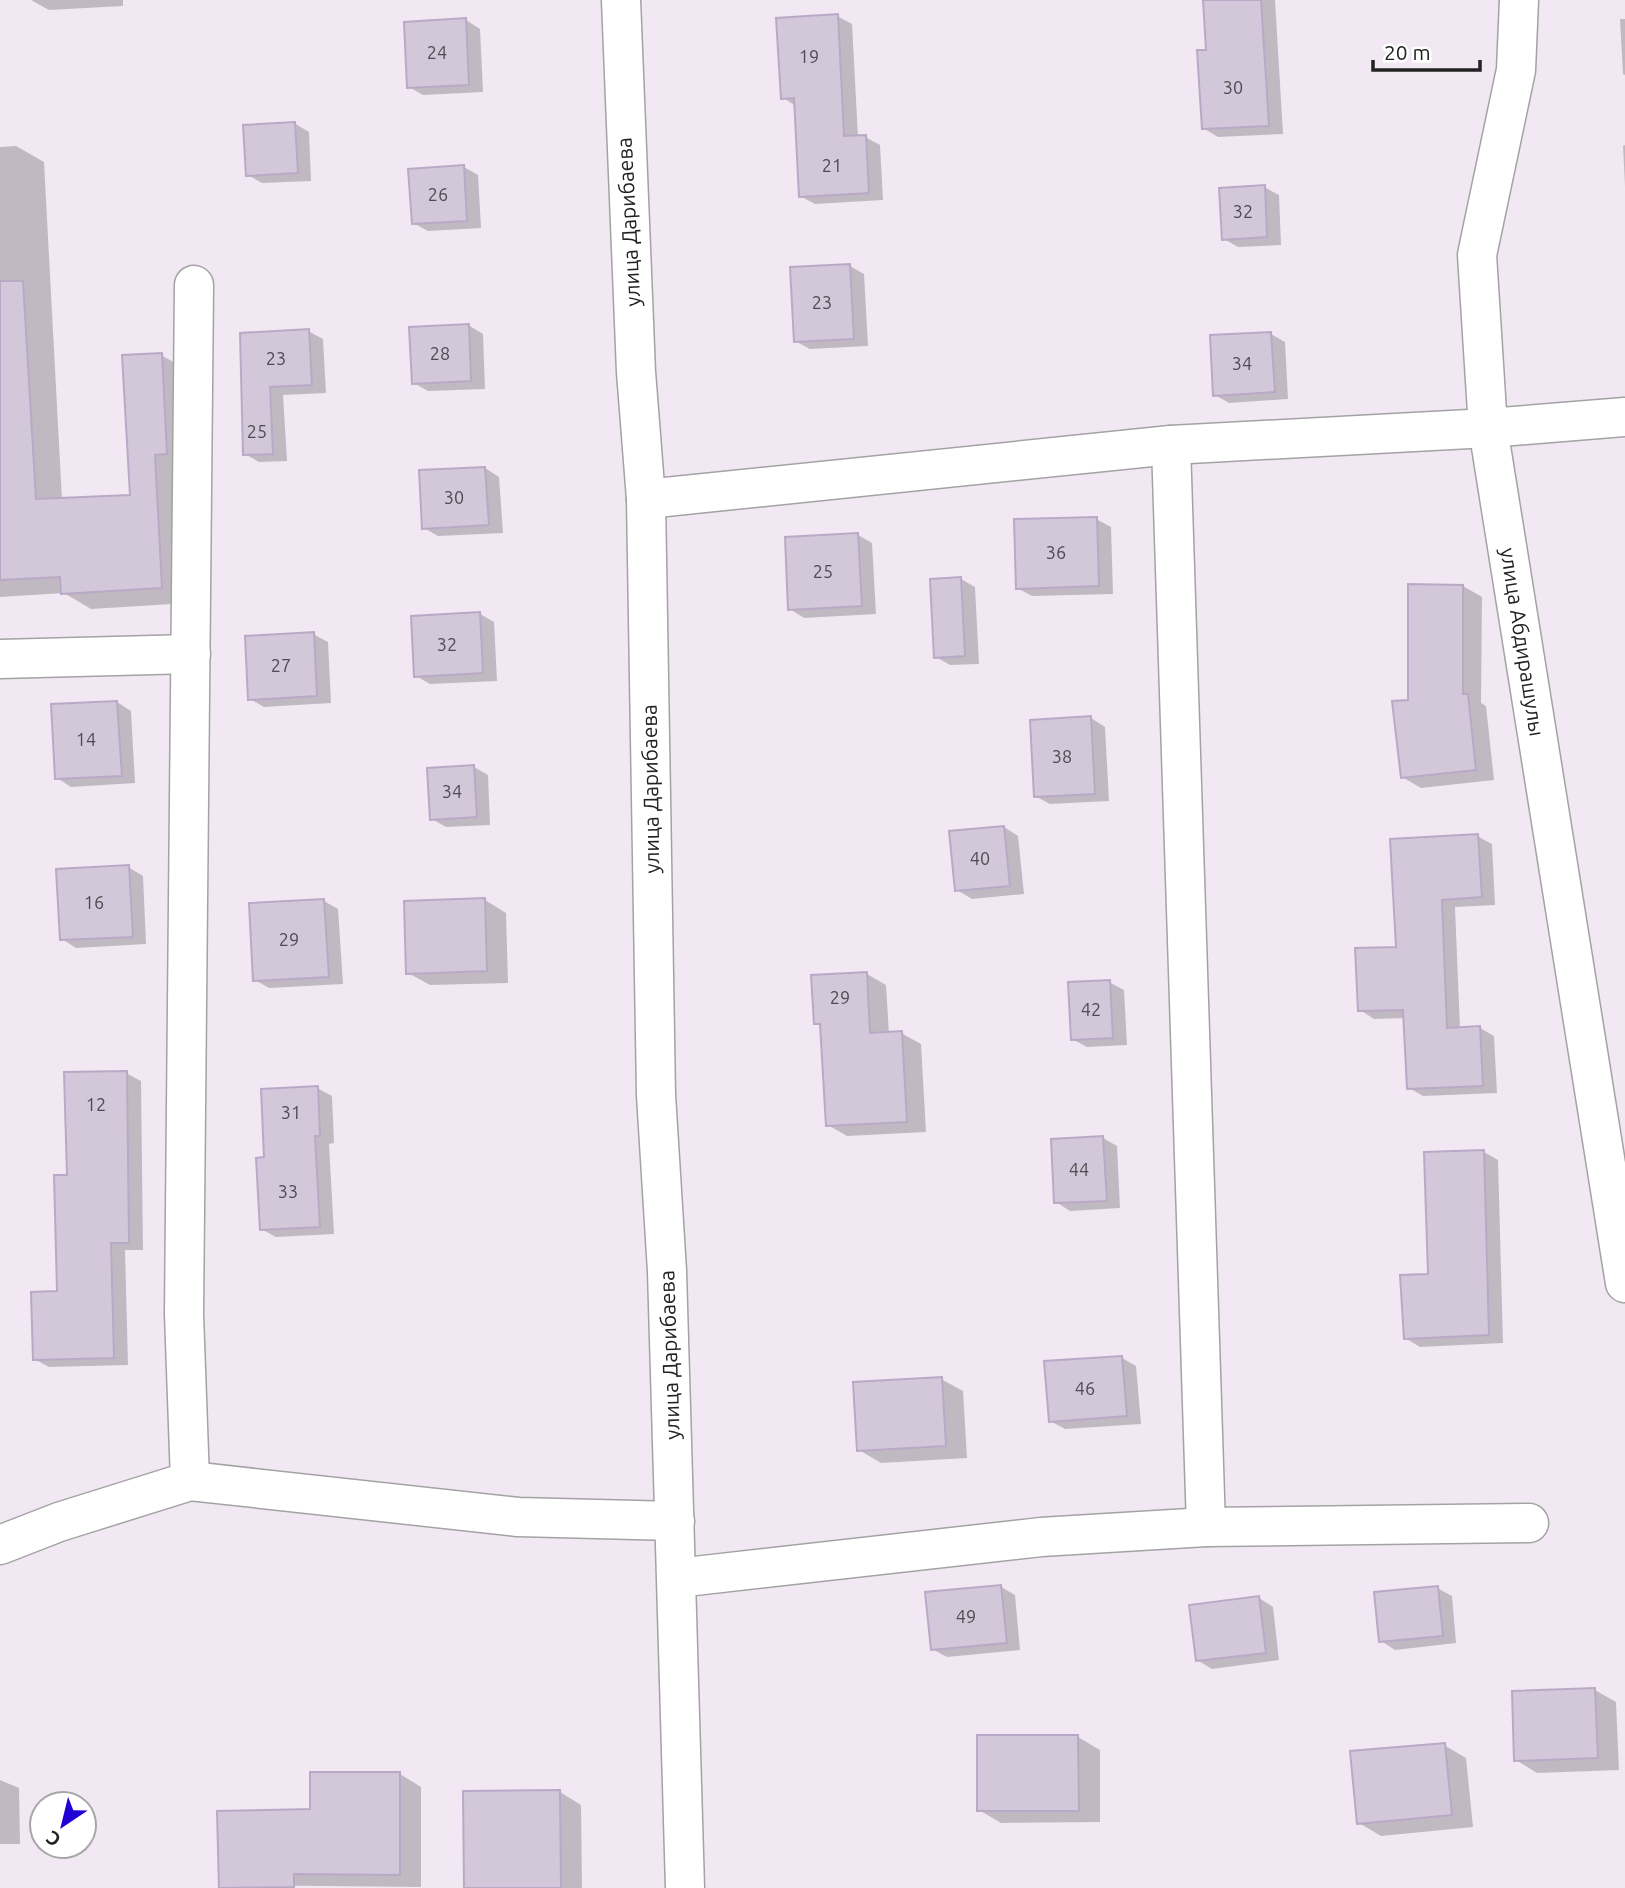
<svg xmlns="http://www.w3.org/2000/svg" width="1625" height="1888" font-family="Ubuntu,sans-serif">
  <style>
    .shadow { fill: #0003 }
    .building { fill: #d3c8da; stroke: #baa9c6; stroke-width: 2 }
    .lines { fill: none; stroke-linecap: round; stroke-linejoin: round }
    .minor-casing { stroke: #a3a3a3; stroke-width: 41 }
    .minor { stroke: #fff; stroke-width: 38 }
    .labels { text-anchor: middle; stroke-width: 5; stroke-linejoin: round; paint-order: stroke }
    .number-label { font-size: 18px; fill: #4e4c50 }
    .street-label { font-size: 21px; fill: #222; stroke: #fff }
  </style>
  <rect width="100%" height="100%" fill="#f1e8f3"/>
  <!-- shadow -->
  <g class="shadow">
    <path d="M 31,0 L 123,0 L 123,6 L 49,10 Z"/>
    <path d="M 1205,0 L 1275,0 L 1283,134 L 1218,137 L 1203,128 L 1208,52 Z"/>
    <path d="M 837,16 L 852,24 L 858,137 L 865,137 L 880,145 L 883,200 L 815,204 L 800,196 L 796,106 L 783,98 Z"/>
    <path d="M 1620,19 L 1625,19 L 1625,75 L 1623,74 Z"/>
    <path d="M 466,20 L 480,29 L 483,92 L 423,95 L 409,87 Z"/>
    <path d="M 294,123 L 309,132 L 311,181 L 262,183 L 248,175 Z"/>
    <path d="M 1625,145 L 1625,186 L 1623,146 Z"/>
    <path d="M 16,146 L 44,162 L 62,500 L 131,497 L 161,355 L 189,371 L 189,603 L 91,609 L 64,593 L 0,597 L 0,147 Z"/>
    <path d="M 464,167 L 478,175 L 481,228 L 428,231 L 413,223 Z"/>
    <path d="M 1264,187 L 1279,195 L 1281,245 L 1238,247 L 1224,239 Z"/>
    <path d="M 850,266 L 864,274 L 868,346 L 810,349 L 795,341 Z"/>
    <path d="M 468,325 L 483,334 L 485,389 L 428,391 L 414,383 Z"/>
    <path d="M 308,331 L 323,339 L 326,393 L 283,395 L 287,461 L 259,462 L 245,454 L 241,334 Z"/>
    <path d="M 1271,334 L 1285,342 L 1288,399 L 1229,403 L 1215,395 Z"/>
    <path d="M 485,468 L 499,477 L 503,533 L 438,536 L 424,528 Z"/>
    <path d="M 1096,519 L 1111,527 L 1113,594 L 1032,596 L 1017,588 Z"/>
    <path d="M 858,535 L 872,543 L 876,614 L 804,618 L 790,609 Z"/>
    <path d="M 961,579 L 975,587 L 979,664 L 950,665 L 936,657 Z"/>
    <path d="M 1463,586 L 1482,597 L 1481,703 L 1486,706 L 1494,780 L 1421,788 L 1402,777 L 1409,701 Z"/>
    <path d="M 480,614 L 494,622 L 497,681 L 430,684 L 416,676 Z"/>
    <path d="M 313,634 L 328,642 L 331,703 L 264,707 L 250,699 Z"/>
    <path d="M 117,702 L 131,711 L 135,783 L 71,787 L 57,778 Z"/>
    <path d="M 1091,718 L 1105,727 L 1109,801 L 1050,804 L 1035,796 Z"/>
    <path d="M 474,767 L 488,775 L 490,825 L 446,827 L 432,819 Z"/>
    <path d="M 1004,827 L 1018,836 L 1024,894 L 972,899 L 957,890 Z"/>
    <path d="M 1477,836 L 1492,844 L 1495,905 L 1455,907 L 1460,1029 L 1480,1028 L 1494,1036 L 1497,1093 L 1423,1096 L 1409,1088 L 1406,1018 L 1374,1019 L 1360,1010 L 1398,949 Z"/>
    <path d="M 128,867 L 143,876 L 146,944 L 76,948 L 62,939 Z"/>
    <path d="M 485,900 L 506,913 L 508,983 L 430,985 L 408,973 Z"/>
    <path d="M 324,901 L 338,909 L 343,984 L 269,988 L 255,980 Z"/>
    <path d="M 867,974 L 886,985 L 889,1034 L 901,1033 L 921,1044 L 926,1132 L 847,1136 L 828,1125 L 822,1027 L 815,1023 Z"/>
    <path d="M 1109,982 L 1124,990 L 1127,1045 L 1087,1047 L 1072,1039 Z"/>
    <path d="M 126,1073 L 141,1081 L 143,1250 L 125,1250 L 128,1365 L 49,1367 L 34,1359 L 58,1293 L 68,1177 Z"/>
    <path d="M 317,1088 L 332,1096 L 334,1143 L 329,1144 L 334,1234 L 276,1237 L 261,1229 L 266,1159 Z"/>
    <path d="M 1103,1138 L 1117,1146 L 1120,1208 L 1070,1211 L 1056,1202 Z"/>
    <path d="M 1484,1152 L 1498,1160 L 1503,1343 L 1420,1347 L 1405,1338 Z"/>
    <path d="M 1122,1358 L 1136,1366 L 1141,1424 L 1065,1429 L 1050,1421 Z"/>
    <path d="M 941,1379 L 963,1391 L 967,1458 L 881,1463 L 859,1450 Z"/>
    <path d="M 1001,1587 L 1015,1595 L 1020,1650 L 947,1657 L 932,1649 Z"/>
    <path d="M 1437,1588 L 1452,1596 L 1456,1643 L 1395,1650 L 1381,1641 Z"/>
    <path d="M 1259,1598 L 1273,1607 L 1279,1660 L 1212,1669 L 1197,1660 Z"/>
    <path d="M 1595,1690 L 1616,1702 L 1619,1770 L 1537,1773 L 1516,1760 Z"/>
    <path d="M 1078,1737 L 1100,1750 L 1100,1822 L 1001,1823 L 979,1810 Z"/>
    <path d="M 1444,1745 L 1466,1758 L 1473,1827 L 1381,1836 L 1359,1823 Z"/>
    <path d="M 400,1774 L 421,1787 L 421,1887 L 242,1885 L 312,1811 Z"/>
    <path d="M 0,1780 L 19,1788 L 20,1844 L 0,1844 Z"/>
    <path d="M 560,1792 L 581,1805 L 582,1888 L 466,1888 Z"/>
  </g>
  <!-- building -->
  <g class="building">
    <path d="M 1203,0 L 1261,0 L 1269,126 L 1202,129 L 1197,50 L 1206,50 Z"/>
    <path d="M 838,14 L 844,136 L 866,135 L 869,193 L 799,197 L 794,98 L 781,99 L 776,18 Z"/>
    <path d="M 466,18 L 469,85 L 407,88 L 404,22 Z"/>
    <path d="M 295,122 L 298,173 L 246,176 L 243,125 Z"/>
    <path d="M 464,165 L 467,221 L 412,224 L 408,169 Z"/>
    <path d="M 1265,185 L 1267,237 L 1222,240 L 1219,188 Z"/>
    <path d="M 850,264 L 854,339 L 794,342 L 790,267 Z"/>
    <path d="M 0,281 L 23,281 L 36,499 L 130,495 L 122,355 L 162,353 L 167,454 L 155,455 L 162,588 L 61,594 L 60,577 L 0,580 Z"/>
    <path d="M 469,324 L 471,381 L 412,384 L 409,327 Z"/>
    <path d="M 309,329 L 312,385 L 270,387 L 273,454 L 243,455 L 240,333 Z"/>
    <path d="M 1271,332 L 1275,392 L 1213,396 L 1210,335 Z"/>
    <path d="M 485,467 L 489,525 L 422,529 L 419,470 Z"/>
    <path d="M 1097,517 L 1099,586 L 1016,589 L 1014,519 Z"/>
    <path d="M 858,533 L 862,606 L 788,610 L 785,537 Z"/>
    <path d="M 961,577 L 965,656 L 934,658 L 930,579 Z"/>
    <path d="M 1408,584 L 1463,585 L 1463,694 L 1468,694 L 1476,770 L 1401,778 L 1392,701 L 1408,700 Z"/>
    <path d="M 480,612 L 483,673 L 414,677 L 411,616 Z"/>
    <path d="M 314,632 L 317,696 L 248,700 L 245,636 Z"/>
    <path d="M 117,701 L 122,776 L 55,779 L 51,704 Z"/>
    <path d="M 1091,716 L 1095,794 L 1034,797 L 1030,720 Z"/>
    <path d="M 474,765 L 477,817 L 430,820 L 427,768 Z"/>
    <path d="M 1004,826 L 1010,886 L 955,891 L 949,831 Z"/>
    <path d="M 1478,834 L 1482,897 L 1442,900 L 1447,1028 L 1480,1026 L 1483,1086 L 1407,1089 L 1403,1010 L 1358,1011 L 1355,948 L 1396,947 L 1390,839 Z"/>
    <path d="M 129,865 L 133,937 L 60,940 L 56,869 Z"/>
    <path d="M 485,898 L 487,971 L 406,974 L 404,901 Z"/>
    <path d="M 324,899 L 329,977 L 253,981 L 249,903 Z"/>
    <path d="M 867,972 L 870,1033 L 902,1031 L 907,1122 L 826,1126 L 820,1024 L 814,1024 L 811,975 Z"/>
    <path d="M 1110,980 L 1113,1038 L 1071,1040 L 1068,982 Z"/>
    <path d="M 127,1071 L 129,1243 L 111,1243 L 114,1358 L 33,1360 L 31,1292 L 57,1291 L 54,1175 L 67,1175 L 64,1072 Z"/>
    <path d="M 318,1086 L 320,1136 L 315,1136 L 320,1227 L 260,1230 L 256,1158 L 264,1157 L 261,1089 Z"/>
    <path d="M 1103,1136 L 1107,1201 L 1054,1203 L 1051,1139 Z"/>
    <path d="M 1484,1150 L 1489,1335 L 1404,1339 L 1400,1275 L 1428,1274 L 1424,1152 Z"/>
    <path d="M 1122,1356 L 1127,1416 L 1049,1422 L 1044,1361 Z"/>
    <path d="M 942,1377 L 946,1446 L 857,1451 L 853,1382 Z"/>
    <path d="M 1001,1585 L 1007,1643 L 931,1650 L 925,1592 Z"/>
    <path d="M 1438,1586 L 1443,1636 L 1379,1642 L 1374,1592 Z"/>
    <path d="M 1259,1596 L 1266,1653 L 1196,1661 L 1189,1605 Z"/>
    <path d="M 1595,1688 L 1598,1758 L 1514,1761 L 1512,1691 Z"/>
    <path d="M 977,1735 L 1078,1735 L 1079,1811 L 977,1811 Z"/>
    <path d="M 1445,1743 L 1452,1815 L 1357,1824 L 1350,1751 Z"/>
    <path d="M 310,1772 L 400,1772 L 400,1875 L 294,1874 L 294,1887 L 219,1888 L 217,1811 L 310,1809 Z"/>
    <path d="M 560,1790 L 561,1888 L 464,1888 L 463,1791 Z"/>
  </g>
  <g class="lines">
    <!-- minor casing -->
    <g class="minor-casing">
      <g id="minor">
        <path d="M 621,0 L 636,372 L 646,499 L 656,1095 L 667,1271 L 685,1888"/>
        <path d="M 1519,0 L 1516,70 L 1477,255 L 1488,428 L 1625,1283"/>
        <path d="M 1171,445 L 1206,1527"/>
        <path d="M 646,499 L 1171,445 L 1488,428 L 1625,417"/>
        <path d="M 0,659 L 191,654"/>
        <path d="M 190,1481 L 184,1314 L 194,285"/>
        <path d="M 0,1545 L 59,1522 L 190,1481 L 518,1517 L 675,1521"/>
        <path d="M 677,1578 L 1041,1537 L 1206,1527 L 1529,1523"/>
      </g>
    </g>
    <!-- minor -->
    <use href="#minor" class="minor"/>
  </g>
  <g class="labels">
    <!-- number labels -->
    <g class="number-label">
      <text x="437" y="59">24</text>
      <text x="809" y="63">19</text>
      <text x="1233" y="94">30</text>
      <text x="832" y="172">21</text>
      <text x="438" y="201">26</text>
      <text x="1243" y="218">32</text>
      <text x="822" y="309">23</text>
      <text x="440" y="360">28</text>
      <text x="276" y="365">23</text>
      <text x="1242" y="370">34</text>
      <text x="257" y="438">25</text>
      <text x="454" y="504">30</text>
      <text x="1056" y="559">36</text>
      <text x="823" y="578">25</text>
      <text x="447" y="651">32</text>
      <text x="281" y="672">27</text>
      <text x="86" y="746">14</text>
      <text x="1062" y="763">38</text>
      <text x="452" y="798">34</text>
      <text x="980" y="865">40</text>
      <text x="94" y="909">16</text>
      <text x="289" y="946">29</text>
      <text x="840" y="1004">29</text>
      <text x="1091" y="1016">42</text>
      <text x="96" y="1111">12</text>
      <text x="291" y="1119">31</text>
      <text x="1079" y="1176">44</text>
      <text x="288" y="1198">33</text>
      <text x="1085" y="1395">46</text>
      <text x="966" y="1623">49</text>
    </g>
    <!-- street labels -->
    <g class="street-label">
      <text transform="translate(629 222) rotate(-93)" y="7">улица Дарибаева</text>
      <text transform="translate(1522 642) rotate(81)" y="7">улица Абдирашулы</text>
      <text transform="translate(651 789) rotate(-91)" y="7">улица Дарибаева</text>
      <text transform="translate(670 1355) rotate(-92)" y="7">улица Дарибаева</text>
    </g>
  </g>
  <!-- north arrow -->
  <g transform="translate(63 1825) rotate(215)"><circle r="33" fill="#ffffff" stroke="#a7a7a7" stroke-width="2"/>
  <path d="M0-5L12 26L0 18L-12 26Z" fill="#2000d4"/>
  <text y="-10" font-size="19" font-weight="bold" text-anchor="middle" fill="#222222">С</text>
  </g>
  <!-- scale -->
  <path d="M1373 60v10h107v-10" fill="none" stroke="#222222" stroke-width="3.5"/>
  <text x="1384" y="60" font-size="21" fill="#222222" stroke="#ffffff" stroke-width="5" paint-order="stroke">20 m</text>
</svg>
